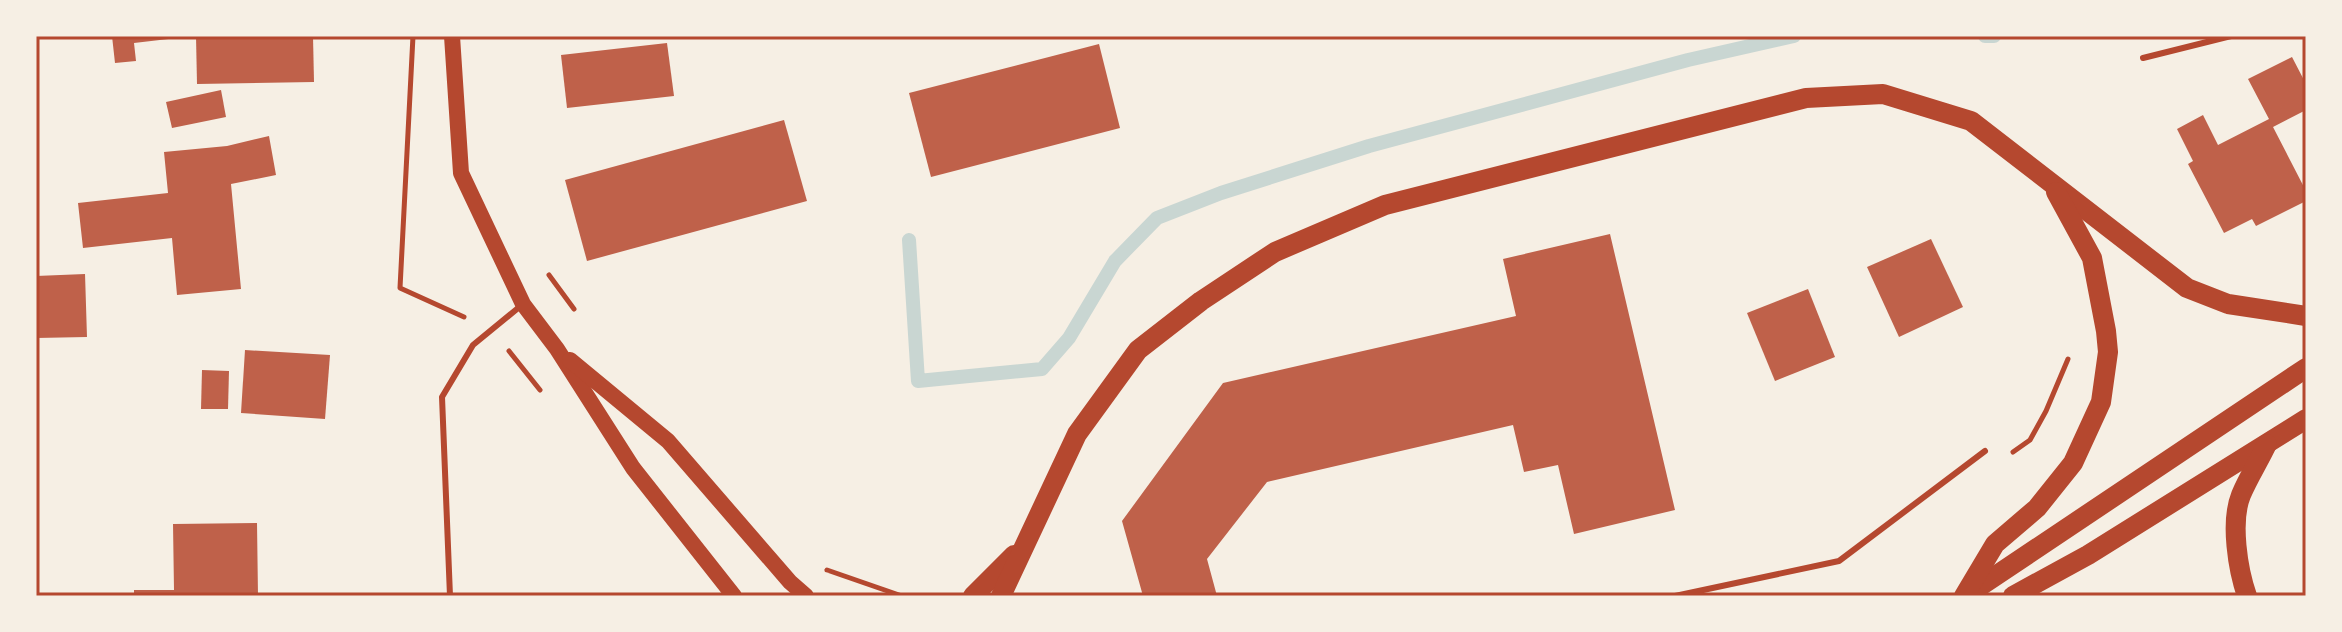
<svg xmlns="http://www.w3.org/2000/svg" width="2342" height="632" font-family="'Sofia Sans Condensed',sans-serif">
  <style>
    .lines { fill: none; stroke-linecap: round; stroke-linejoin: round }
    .stream { stroke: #c9d6d2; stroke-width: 14 }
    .building { fill: #bf614a }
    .path { stroke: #b5482f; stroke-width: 5 }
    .service { stroke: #b5482f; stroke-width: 6 }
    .secondary { stroke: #b5482f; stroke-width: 16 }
    .primary { stroke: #b5482f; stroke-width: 20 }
    .neatline { fill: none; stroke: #b5482f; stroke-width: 3 }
  </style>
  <rect width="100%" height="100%" fill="#f6efe4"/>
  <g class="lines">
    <!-- stream -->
    <g class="stream">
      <path d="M 1985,36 L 1994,36"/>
      <path d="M 909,240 L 918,381 L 1042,369 L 1069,338 L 1115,261 L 1157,218 L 1221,193 L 1369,146 L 1688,60 L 1794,36"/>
    </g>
  </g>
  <!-- building -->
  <g class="building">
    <path d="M 112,36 L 176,36 L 177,38 L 134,43 L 136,61 L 115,63 Z"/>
    <path d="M 196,36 L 313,36 L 314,82 L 197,84 Z"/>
    <path d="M 667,43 L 674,96 L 567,108 L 561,55 Z"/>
    <path d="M 1099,44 L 1120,128 L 931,177 L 909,93 Z"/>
    <path d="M 2292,57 L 2306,84 L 2306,110 L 2273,127 L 2306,191 L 2306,201 L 2256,226 L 2252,219 L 2224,233 L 2188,164 L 2193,161 L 2177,129 L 2203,115 L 2218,145 L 2269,119 L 2248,79 Z"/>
    <path d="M 221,90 L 226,117 L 172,128 L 166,102 Z"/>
    <path d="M 784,120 L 807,201 L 587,261 L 565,180 Z"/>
    <path d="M 269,136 L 276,175 L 231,184 L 241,289 L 177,295 L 172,238 L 83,248 L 78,203 L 168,193 L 164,152 L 227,146 Z"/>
    <path d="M 1610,234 L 1675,510 L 1574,534 L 1558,465 L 1524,472 L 1513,425 L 1267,482 L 1207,559 L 1217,596 L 1143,596 L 1122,521 L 1223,383 L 1516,316 L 1503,259 Z"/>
    <path d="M 1931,239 L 1963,307 L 1899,337 L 1867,267 Z"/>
    <path d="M 85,274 L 87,337 L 36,338 L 36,276 Z"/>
    <path d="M 1808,289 L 1835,357 L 1775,381 L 1747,313 Z"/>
    <path d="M 245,350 L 330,355 L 325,419 L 241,413 Z"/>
    <path d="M 202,370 L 229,371 L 228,409 L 201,409 Z"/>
    <path d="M 257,523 L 258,596 L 134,596 L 134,590 L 174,590 L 173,524 Z"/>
  </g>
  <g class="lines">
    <!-- path -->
    <g class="path">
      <path d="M 413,36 L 400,288 L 464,317"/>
      <path d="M 549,275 L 574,309"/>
      <path d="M 509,351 L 540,390"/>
      <path d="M 2013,452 L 2030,440 L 2046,411 L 2068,359"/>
      <path d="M 827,570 L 902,596"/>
    </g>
    <!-- service -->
    <g class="service">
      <path d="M 2143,58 L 2231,36"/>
      <path d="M 450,596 L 442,397 L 473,345 L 523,304"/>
      <path d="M 1675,596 L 1839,561 L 1985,451"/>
    </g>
    <!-- secondary -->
    <g class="secondary">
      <path d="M 452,36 L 461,173 L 523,304 L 557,349 L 633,468 L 734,596"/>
      <path d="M 570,360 L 668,441 L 790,582 L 806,596"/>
    </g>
    <!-- primary -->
    <g class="primary">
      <path d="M 1967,595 L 2306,368"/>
      <path d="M 973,596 L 1014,555"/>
      <path d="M 1001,596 L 1077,434 L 1138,350 L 1201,301 L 1275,252 L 1385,205 L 1806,98 L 1883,94 L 1971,121 L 2187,288 L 2228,304 L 2306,316"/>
      <path d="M 1964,596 L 1995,544 L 2037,508 L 2073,463 L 2101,402 L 2108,352 L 2106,331 L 2092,258 L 2056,192"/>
      <path d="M 2013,596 L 2088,555 L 2306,419"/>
      <path d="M 2247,596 C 2238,570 2230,522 2241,495 C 2248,478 2259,461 2267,444"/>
    </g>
  </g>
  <!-- border -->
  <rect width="2342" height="632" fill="none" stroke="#f6efe4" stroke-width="76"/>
  <rect x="38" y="38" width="2266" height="556" class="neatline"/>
</svg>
